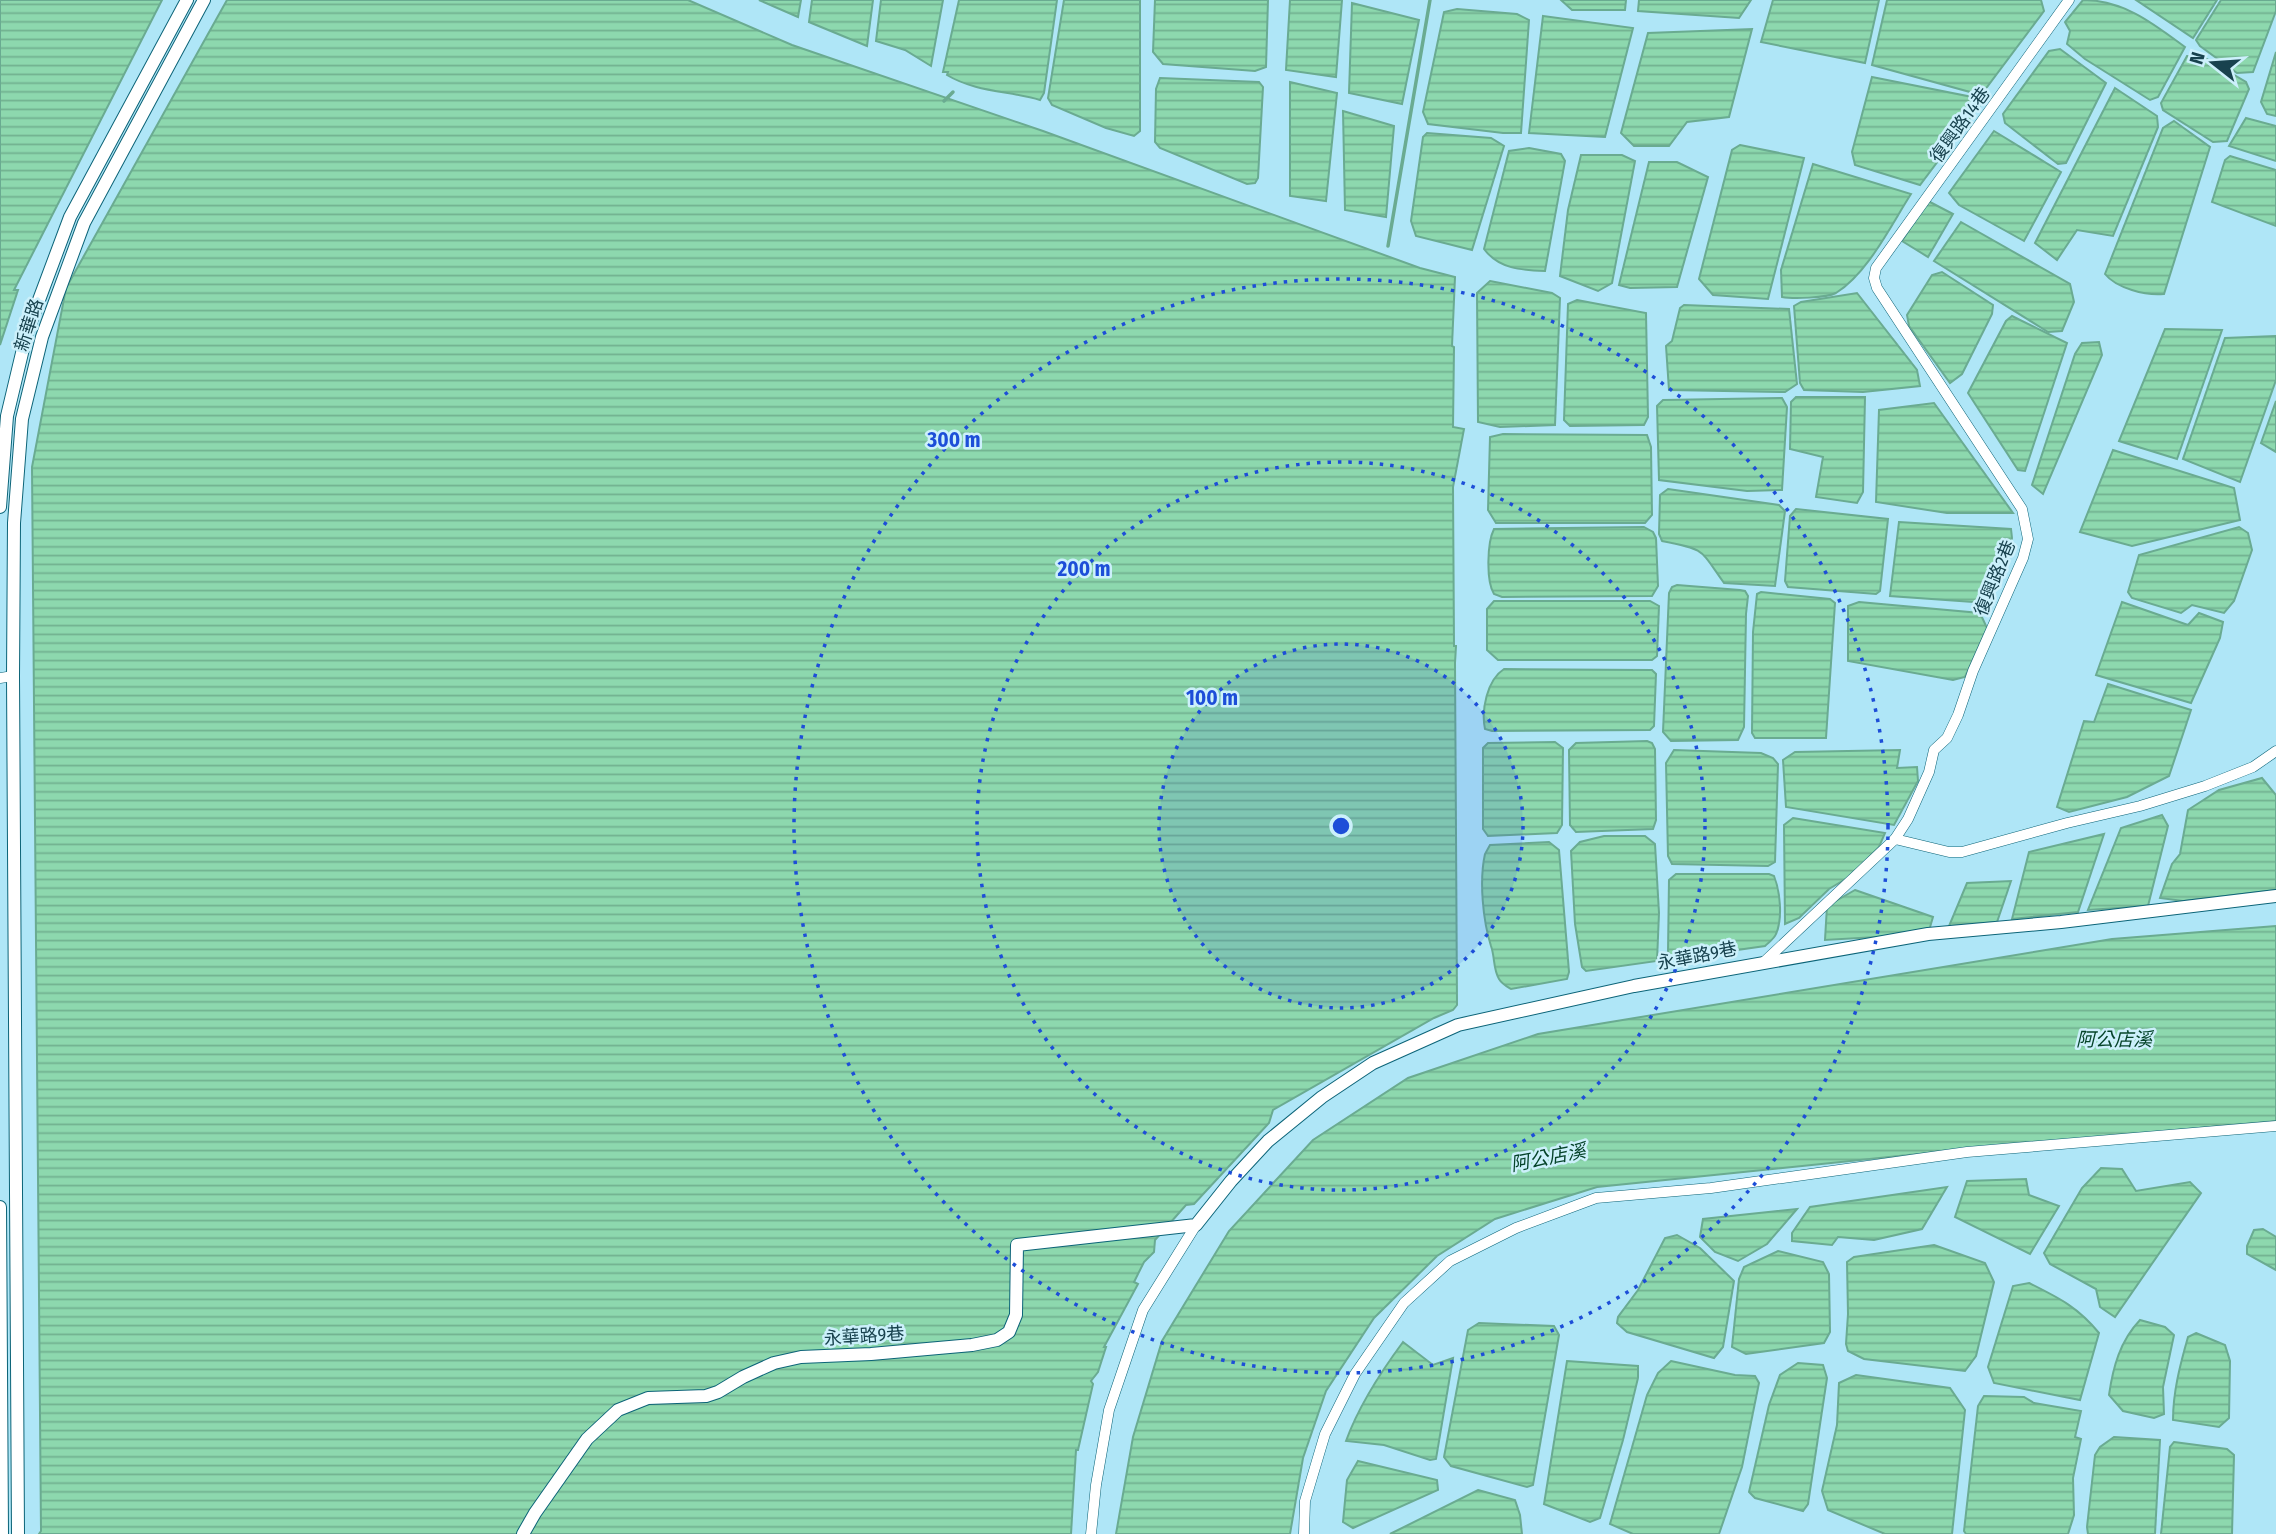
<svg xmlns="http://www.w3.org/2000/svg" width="2276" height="1534" font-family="'Fira Sans Condensed','Noto Sans TC',sans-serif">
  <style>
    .water { fill: url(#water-rules); stroke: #6aab91; stroke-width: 2 }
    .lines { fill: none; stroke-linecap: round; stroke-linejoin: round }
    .stream { stroke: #6aab91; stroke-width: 3.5 }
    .minor-casing { stroke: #0c6478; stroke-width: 11 }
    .tertiary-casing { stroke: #0c6478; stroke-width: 14 }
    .minor { stroke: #fff; stroke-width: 10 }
    .tertiary { stroke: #fff; stroke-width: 12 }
    .ring { fill: none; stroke: #1d4ed8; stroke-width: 3.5; stroke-dasharray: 3.5 7 }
    .labels { text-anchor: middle; stroke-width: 5; stroke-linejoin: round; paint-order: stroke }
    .street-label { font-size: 18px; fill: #18424e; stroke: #ccf0fb }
    .water-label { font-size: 19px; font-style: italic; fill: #06442a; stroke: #ccf0fb }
    .centre { fill: #1d4ed8; stroke: #ccf0fb; stroke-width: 3.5 }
    .ring-label { font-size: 21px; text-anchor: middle; font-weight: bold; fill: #1d4ed8; stroke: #ccf0fb; stroke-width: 5; stroke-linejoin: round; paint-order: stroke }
  </style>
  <defs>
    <pattern id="water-rules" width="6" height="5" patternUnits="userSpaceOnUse" patternTransform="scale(1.75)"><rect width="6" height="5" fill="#8dd8ae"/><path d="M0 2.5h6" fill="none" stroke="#72b190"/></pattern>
  </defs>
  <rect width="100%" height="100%" fill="#afe6f7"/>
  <!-- water -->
  <g class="water">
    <path d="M 0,0 L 162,0 L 14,290 L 18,290 L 0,345 Z"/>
    <path d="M 227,0 L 688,0 L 792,45 L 1043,131 L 1420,268 L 1455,277 L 1452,346 L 1454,347 L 1453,427 L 1464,429 L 1453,487 L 1454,646 L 1456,646 L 1455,663 L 1457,1005 L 1453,1010 L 1434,1018 L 1273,1110 L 1269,1123 L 1194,1204 L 1186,1205 L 1155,1240 L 1154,1252 L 1144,1262 L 1134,1282 L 1138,1284 L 1104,1347 L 1106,1347 L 1098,1372 L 1091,1381 L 1093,1384 L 1078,1450 L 1076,1450 L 1071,1534 L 39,1534 L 41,1531 L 32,467 L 66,288 Z"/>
    <path d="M 759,0 L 801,0 L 798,17 Z"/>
    <path d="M 812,0 L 873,0 L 867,46 L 809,22 Z"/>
    <path d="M 881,0 L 943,0 L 931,66 L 905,50 L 876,41 Z"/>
    <path d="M 959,0 L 1057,0 L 1044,93 L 1040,100 C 1010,91 975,92 947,75 L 948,72 L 943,72 Z"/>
    <path d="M 1064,0 L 1140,0 L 1140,131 L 1134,136 L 1106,128 L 1052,105 L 1048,98 Z"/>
    <path d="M 1155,0 L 1268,0 L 1266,67 L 1255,71 L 1163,64 L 1153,52 Z"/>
    <path d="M 1290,0 L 1342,0 L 1336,77 L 1286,70 Z"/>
    <path d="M 1561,0 L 1626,0 L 1625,10 L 1572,10 Z"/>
    <path d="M 1639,0 L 1751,0 L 1739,18 L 1638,11 Z"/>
    <path d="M 1773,0 L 1879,0 L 1865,63 L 1761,42 Z"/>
    <path d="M 1887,0 L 2041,0 L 2044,11 L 1981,95 L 1872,65 Z"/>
    <path d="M 2083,0 C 2124,0 2154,24 2185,47 L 2158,97 L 2150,100 L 2085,59 L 2067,44 L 2070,31 L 2065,22 Z"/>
    <path d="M 2136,0 L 2217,0 L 2193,38 Z"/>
    <path d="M 2221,0 L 2276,0 L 2276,11 L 2253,72 L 2237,73 L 2200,46 L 2196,40 Z"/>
    <path d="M 1352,3 L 1419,20 L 1402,104 L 1349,93 Z"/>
    <path d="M 1457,9 L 1517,14 L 1529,20 L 1521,133 L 1503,133 L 1428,124 L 1423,112 L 1444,12 Z"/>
    <path d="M 1543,16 L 1633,28 L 1605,137 L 1529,133 Z"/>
    <path d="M 1752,29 L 1729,117 L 1687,122 L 1669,146 L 1634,146 L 1621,133 L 1648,33 Z"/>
    <path d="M 2060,49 L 2106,83 L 2066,163 L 2058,164 L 2005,123 L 2003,114 L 2049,51 Z"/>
    <path d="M 2276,52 L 2276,116 L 2267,114 L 2261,102 Z"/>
    <path d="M 2187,56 L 2205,58 L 2246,82 L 2249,89 L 2227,141 L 2213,142 L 2163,110 L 2161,103 Z"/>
    <path d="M 1872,77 L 1977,98 L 1980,105 L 1920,185 L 1855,165 L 1852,152 Z"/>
    <path d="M 1160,78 L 1259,82 L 1263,87 L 1258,178 L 1255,183 L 1247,184 L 1160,148 L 1155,142 L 1156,89 Z"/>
    <path d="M 1290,82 L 1337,93 L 1326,201 L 1290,196 Z"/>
    <path d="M 2115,88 L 2157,116 L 2158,127 L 2113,236 L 2077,230 L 2057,260 L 2035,243 Z"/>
    <path d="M 1343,111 L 1394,126 L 1386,217 L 1345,210 Z"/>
    <path d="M 2246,118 L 2276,126 L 2276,161 L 2229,146 Z"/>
    <path d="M 2174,121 L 2210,147 L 2164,294 C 2146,296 2116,288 2105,274 L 2163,128 Z"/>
    <path d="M 1994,131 L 2061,172 L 2024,241 L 1959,205 L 1949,193 Z"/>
    <path d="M 1427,133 L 1491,138 L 1504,146 L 1472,250 L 1416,236 L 1411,221 L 1423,137 Z"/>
    <path d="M 1740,145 L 1804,158 L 1768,299 L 1713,295 L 1699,279 L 1732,150 Z"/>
    <path d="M 1529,148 L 1561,154 L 1565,161 L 1545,271 C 1521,270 1499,269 1484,249 L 1509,151 Z"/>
    <path d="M 1581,155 L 1622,155 L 1635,161 L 1612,283 L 1598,291 L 1560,276 L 1568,210 Z"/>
    <path d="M 2230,156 L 2276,170 L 2276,226 L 2212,202 L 2225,160 Z"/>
    <path d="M 1649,162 L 1677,162 L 1708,177 L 1677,287 L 1630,288 L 1619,285 Z"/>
    <path d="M 1813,164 L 1911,194 C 1891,225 1868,273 1836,293 C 1826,298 1793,299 1782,297 L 1781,270 Z"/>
    <path d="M 1928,201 L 1953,214 L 1928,257 L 1902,241 Z"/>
    <path d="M 1961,222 L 2070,284 L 2074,302 L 2062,331 L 2048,332 L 1934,261 Z"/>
    <path d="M 1942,272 L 1993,305 L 1992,314 L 1962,374 L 1950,383 L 1909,326 L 1907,315 L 1932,275 Z"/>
    <path d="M 1490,281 L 1552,293 L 1560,298 L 1555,425 L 1500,427 L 1478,422 L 1477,293 Z"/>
    <path d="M 1857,293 L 1917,370 L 1920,386 L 1863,392 L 1804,390 L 1800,383 L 1794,306 L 1801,302 Z"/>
    <path d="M 1577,300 L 1646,313 L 1648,417 L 1644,425 L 1570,426 L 1564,420 L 1568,304 Z"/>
    <path d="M 1684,305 L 1789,309 L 1797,384 L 1785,392 L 1669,390 L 1666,346 L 1672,341 L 1680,308 Z"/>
    <path d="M 2012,316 L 2067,343 L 2025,471 L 2018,470 L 1968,393 L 2006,321 Z"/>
    <path d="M 2165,329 L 2222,330 L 2177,459 L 2119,441 Z"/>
    <path d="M 2276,336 L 2276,380 L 2240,482 L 2183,459 L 2225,338 Z"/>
    <path d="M 2099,342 L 2102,355 L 2043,494 L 2032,485 L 2075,354 L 2082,343 Z"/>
    <path d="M 1796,397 L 1865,397 L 1863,492 L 1857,503 L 1816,497 L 1823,457 L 1790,449 L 1791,402 Z"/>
    <path d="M 1782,398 L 1787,407 L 1782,490 L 1747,491 L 1659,480 L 1657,406 L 1663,400 Z"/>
    <path d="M 2276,401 L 2276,452 L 2261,443 Z"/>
    <path d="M 1934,403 L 2013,513 L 1947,513 L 1876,502 L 1879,410 Z"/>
    <path d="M 1503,434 L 1647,435 L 1651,447 L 1652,515 L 1645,523 L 1496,523 L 1488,510 L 1490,437 Z"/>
    <path d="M 2113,450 L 2234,488 L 2240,520 L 2132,546 L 2080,532 Z"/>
    <path d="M 1668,489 L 1779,505 L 1785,511 L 1775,586 L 1724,583 C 1699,548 1706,550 1662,541 L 1659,534 L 1660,495 Z"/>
    <path d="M 1796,509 L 1888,519 L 1880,591 L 1876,594 L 1788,587 L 1785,581 L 1790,516 Z"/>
    <path d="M 1899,522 L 2011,529 L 2012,538 L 1987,603 L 1890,596 Z"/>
    <path d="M 1644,527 L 1653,532 L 1656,538 L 1658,586 L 1652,596 L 1502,597 L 1494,594 C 1486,581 1487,543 1494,529 Z"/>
    <path d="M 2239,527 L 2248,533 L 2252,550 L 2234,601 L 2224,613 L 2192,605 L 2181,613 L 2132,598 L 2128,592 L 2139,555 Z"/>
    <path d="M 1677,585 L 1740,590 L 1745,591 L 1748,596 L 1746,614 L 1744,727 L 1738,740 L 1671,741 L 1663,732 L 1669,593 L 1672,587 Z"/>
    <path d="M 1761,592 L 1830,599 L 1835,603 L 1826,738 L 1755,738 L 1752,733 L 1753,632 L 1757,594 Z"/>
    <path d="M 1494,601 L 1650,601 L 1659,606 L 1657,656 L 1652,660 L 1498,660 L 1487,650 L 1487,609 Z"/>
    <path d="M 1859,602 L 1980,613 L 1987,628 L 1965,677 L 1953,680 L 1848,661 L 1848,606 Z"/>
    <path d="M 2122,602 L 2188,625 L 2199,613 L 2223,622 L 2220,638 L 2191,703 L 2096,675 Z"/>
    <path d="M 1504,669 L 1652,670 L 1656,674 L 1654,726 L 1650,730 L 1492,731 L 1485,729 C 1481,710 1487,680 1504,669 Z"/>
    <path d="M 2108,684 L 2191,710 L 2169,776 L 2127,797 L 2069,812 L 2057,807 L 2084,721 L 2094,722 Z"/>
    <path d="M 1647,741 L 1652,743 L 1655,749 L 1656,820 L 1653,829 L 1576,832 L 1570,825 L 1569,750 L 1576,743 Z"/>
    <path d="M 1555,742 L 1563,748 L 1562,825 L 1557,833 L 1488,836 L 1483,829 L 1483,748 L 1488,743 Z"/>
    <path d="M 1674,750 L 1761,753 L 1773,758 L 1778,764 L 1775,862 L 1768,866 L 1672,864 L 1668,856 L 1666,763 Z"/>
    <path d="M 1900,750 L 1897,768 L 1917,767 L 1918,781 L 1894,825 L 1786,807 L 1783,760 L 1795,752 Z"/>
    <path d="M 2262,778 L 2276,795 L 2276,890 L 2183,901 L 2160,898 L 2172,864 L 2180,854 L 2188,810 L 2219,790 Z"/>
    <path d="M 2162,815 L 2168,826 L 2148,906 L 2088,910 L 2121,828 Z"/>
    <path d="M 1793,818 L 1885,833 L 1879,847 L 1849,877 L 1829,889 L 1799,918 L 1785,924 L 1784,825 Z"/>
    <path d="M 2104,834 L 2078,912 L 2012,919 L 2029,852 Z"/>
    <path d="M 1604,836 L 1645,836 L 1655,844 L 1659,913 L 1657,961 L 1586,971 L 1582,967 L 1575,924 L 1571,851 L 1580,842 Z"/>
    <path d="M 1549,842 L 1559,850 L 1569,972 L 1567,979 L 1511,989 C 1506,986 1502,984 1499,979 C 1493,969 1495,957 1491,946 C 1483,921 1479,881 1485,854 L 1490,845 Z"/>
    <path d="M 1676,874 L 1769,874 L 1774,876 C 1780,891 1783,918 1776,934 C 1774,939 1769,942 1765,946 L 1675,959 L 1668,952 L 1669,880 Z"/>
    <path d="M 2011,881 L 1997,922 L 1949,926 L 1967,883 Z"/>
    <path d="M 1855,890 L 1933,917 L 1928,934 L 1825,940 L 1827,906 Z"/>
    <path d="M 2276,926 L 2276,1121 L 1947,1151 L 1597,1187 L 1495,1219 L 1437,1256 L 1374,1318 L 1326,1391 L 1303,1458 L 1290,1534 L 1116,1534 L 1133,1437 L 1162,1341 L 1229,1231 L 1313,1140 L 1408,1078 L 1538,1034 L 2112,939 Z"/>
    <path d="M 2101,1168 L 2122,1169 L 2136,1191 L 2190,1182 L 2201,1193 L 2115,1317 L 2100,1307 L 2096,1289 L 2050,1264 L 2044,1253 L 2082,1188 Z"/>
    <path d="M 2026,1179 L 2029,1195 L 2059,1206 L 2030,1254 L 1955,1217 L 1967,1181 Z"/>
    <path d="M 1947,1187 L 1922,1229 L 1874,1240 L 1838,1237 L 1832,1245 L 1792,1241 L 1792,1233 L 1810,1207 Z"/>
    <path d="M 1797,1209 L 1767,1244 L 1738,1261 L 1715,1252 L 1700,1237 L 1703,1219 Z"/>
    <path d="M 2263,1229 L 2276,1237 L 2276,1270 L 2247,1254 L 2247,1246 L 2254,1230 Z"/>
    <path d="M 1677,1235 L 1700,1248 L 1734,1281 L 1723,1347 L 1714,1358 L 1627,1332 L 1617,1323 L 1618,1317 L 1638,1290 L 1665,1238 Z"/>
    <path d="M 1934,1245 L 1985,1263 L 1994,1282 L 1976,1356 L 1965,1371 L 1864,1359 L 1848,1351 L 1846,1344 L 1848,1314 L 1847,1262 L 1854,1257 Z"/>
    <path d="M 1778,1251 L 1823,1262 L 1829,1274 L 1830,1332 L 1824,1343 L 1746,1354 L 1732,1347 L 1739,1279 L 1744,1267 Z"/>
    <path d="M 2029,1283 C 2059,1298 2078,1307 2099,1333 L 2080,1400 L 1994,1383 L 1988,1367 L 2013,1286 Z"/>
    <path d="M 2140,1320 L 2165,1327 L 2174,1335 L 2163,1387 L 2164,1414 L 2154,1418 L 2123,1411 L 2109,1395 C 2113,1367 2120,1341 2140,1320 Z"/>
    <path d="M 1479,1323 L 1554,1326 L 1559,1335 L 1533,1485 L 1527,1487 L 1451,1466 L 1444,1457 L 1468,1330 Z"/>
    <path d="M 2196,1333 L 2225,1345 L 2230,1361 L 2229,1418 L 2219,1427 L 2173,1420 C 2173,1392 2180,1365 2188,1337 Z"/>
    <path d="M 1403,1342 L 1433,1365 L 1453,1358 L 1436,1459 L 1430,1460 L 1384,1445 L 1346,1441 C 1359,1405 1380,1373 1403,1342 Z"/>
    <path d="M 1567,1361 L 1638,1366 L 1638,1378 L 1623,1440 L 1600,1518 L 1590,1522 L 1544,1504 Z"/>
    <path d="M 1671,1361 L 1735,1375 L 1755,1376 L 1759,1383 L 1742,1467 L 1719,1534 L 1633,1534 L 1610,1524 L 1647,1395 L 1658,1373 Z"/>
    <path d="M 1798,1363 L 1823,1365 L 1827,1378 L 1808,1504 L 1803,1511 L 1755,1498 L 1749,1492 L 1769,1405 L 1780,1375 Z"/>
    <path d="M 1856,1375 L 1950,1388 L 1965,1410 L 1952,1534 L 1885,1534 L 1828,1510 L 1822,1491 L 1837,1425 L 1839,1383 Z"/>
    <path d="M 1984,1396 L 2024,1397 L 2034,1403 L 2081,1411 L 2075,1437 L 2081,1439 L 2073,1478 L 2074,1515 L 2068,1534 L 1966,1534 L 1964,1531 L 1978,1406 Z"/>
    <path d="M 2114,1437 L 2160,1440 L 2155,1534 L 2088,1534 L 2087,1527 L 2095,1455 L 2100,1447 Z"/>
    <path d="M 2174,1442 L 2227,1449 L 2234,1455 L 2232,1534 L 2161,1534 L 2170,1447 Z"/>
    <path d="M 1358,1461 L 1437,1480 L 1438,1490 L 1353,1528 L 1343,1522 L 1347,1480 Z"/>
    <path d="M 1478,1490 L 1515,1500 L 1520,1515 L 1522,1534 L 1390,1534 Z"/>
  </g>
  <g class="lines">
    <!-- stream -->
    <g class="stream">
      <path d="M 944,101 L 953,92"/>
      <path d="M 1388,246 L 1430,0"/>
    </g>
    <!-- minor casing -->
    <g class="minor-casing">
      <g id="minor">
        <path d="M 0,678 L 13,676"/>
        <path d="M 1895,839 L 1949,852 L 1962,852 L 2067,823 L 2140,806 L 2205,786 L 2253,767 L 2276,751"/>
        <path d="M 1764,962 L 1895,839 L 1908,819 L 1929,772 L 1934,750 L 1947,738 L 1958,715 L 1973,671 L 2023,558 L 2028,539 L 2022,509 L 1877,288 L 1874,278 L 1876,268 L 2069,0"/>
        <path d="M 1091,1534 L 1096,1485 L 1109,1410 L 1143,1310 L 1196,1225"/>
        <path d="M 1304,1534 L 1305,1501 L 1325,1434 L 1355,1374 L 1404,1303 L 1450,1261 L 1516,1228 L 1596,1198 L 1711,1188 L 1967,1152 L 2276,1126"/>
      </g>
    </g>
    <!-- tertiary casing -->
    <g class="tertiary-casing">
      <g id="tertiary">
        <path d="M 0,507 L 7,416 L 27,332 L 70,217 L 187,0"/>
        <path d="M 0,1207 L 2,1534"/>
        <path d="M 18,1534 L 13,676 L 14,523 L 22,419 L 42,337 L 84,223 L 204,0"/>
        <path d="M 523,1534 L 535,1513 L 587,1439 L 618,1410 L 648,1398 L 706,1396 L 718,1392 L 743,1377 L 774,1363 L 801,1357 L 871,1354 L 972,1345 L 997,1340 L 1009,1332 L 1016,1315 L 1017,1245 L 1196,1225 L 1231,1181 L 1268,1141 L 1322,1097 L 1373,1063 L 1458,1025 L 1634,986 L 1928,934 L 2061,922 L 2276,896"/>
      </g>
    </g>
    <!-- minor -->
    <use href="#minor" class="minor"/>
    <!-- tertiary -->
    <use href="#tertiary" class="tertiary"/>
  </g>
  <!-- distance rings -->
  <circle cx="1341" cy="826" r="182" fill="#1d4ed8" fill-opacity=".12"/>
  <g class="ring">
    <circle cx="1341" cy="826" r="182"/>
    <circle cx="1341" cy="826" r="364"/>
    <circle cx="1341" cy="826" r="547"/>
  </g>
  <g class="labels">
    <!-- street labels -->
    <g class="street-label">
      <text transform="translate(1960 125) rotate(-54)" y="6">復興路14巷</text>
      <text transform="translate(29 325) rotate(-72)" y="6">新華路</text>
      <text transform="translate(1995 578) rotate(-68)" y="6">復興路2巷</text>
      <text transform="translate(1697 956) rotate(-11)" y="6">永華路9巷</text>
      <text transform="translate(864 1336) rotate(-4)" y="6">永華路9巷</text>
    </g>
    <!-- water labels -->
    <g class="water-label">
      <text x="2114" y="1046">阿公店溪</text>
      <text transform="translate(1548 1157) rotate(-11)" y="7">阿公店溪</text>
    </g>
  </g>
  <circle cx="1341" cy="826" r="10" class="centre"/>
  <g class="ring-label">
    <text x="954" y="447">300 m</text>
    <text x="1084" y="576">200 m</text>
    <text x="1212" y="705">100 m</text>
  </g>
  <!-- north arrow -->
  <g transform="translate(2213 63) rotate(287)" stroke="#ccf0fb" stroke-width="5" paint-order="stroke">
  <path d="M0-5L12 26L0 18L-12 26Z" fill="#18424e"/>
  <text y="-10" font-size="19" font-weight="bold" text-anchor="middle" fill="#18424e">N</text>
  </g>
</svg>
